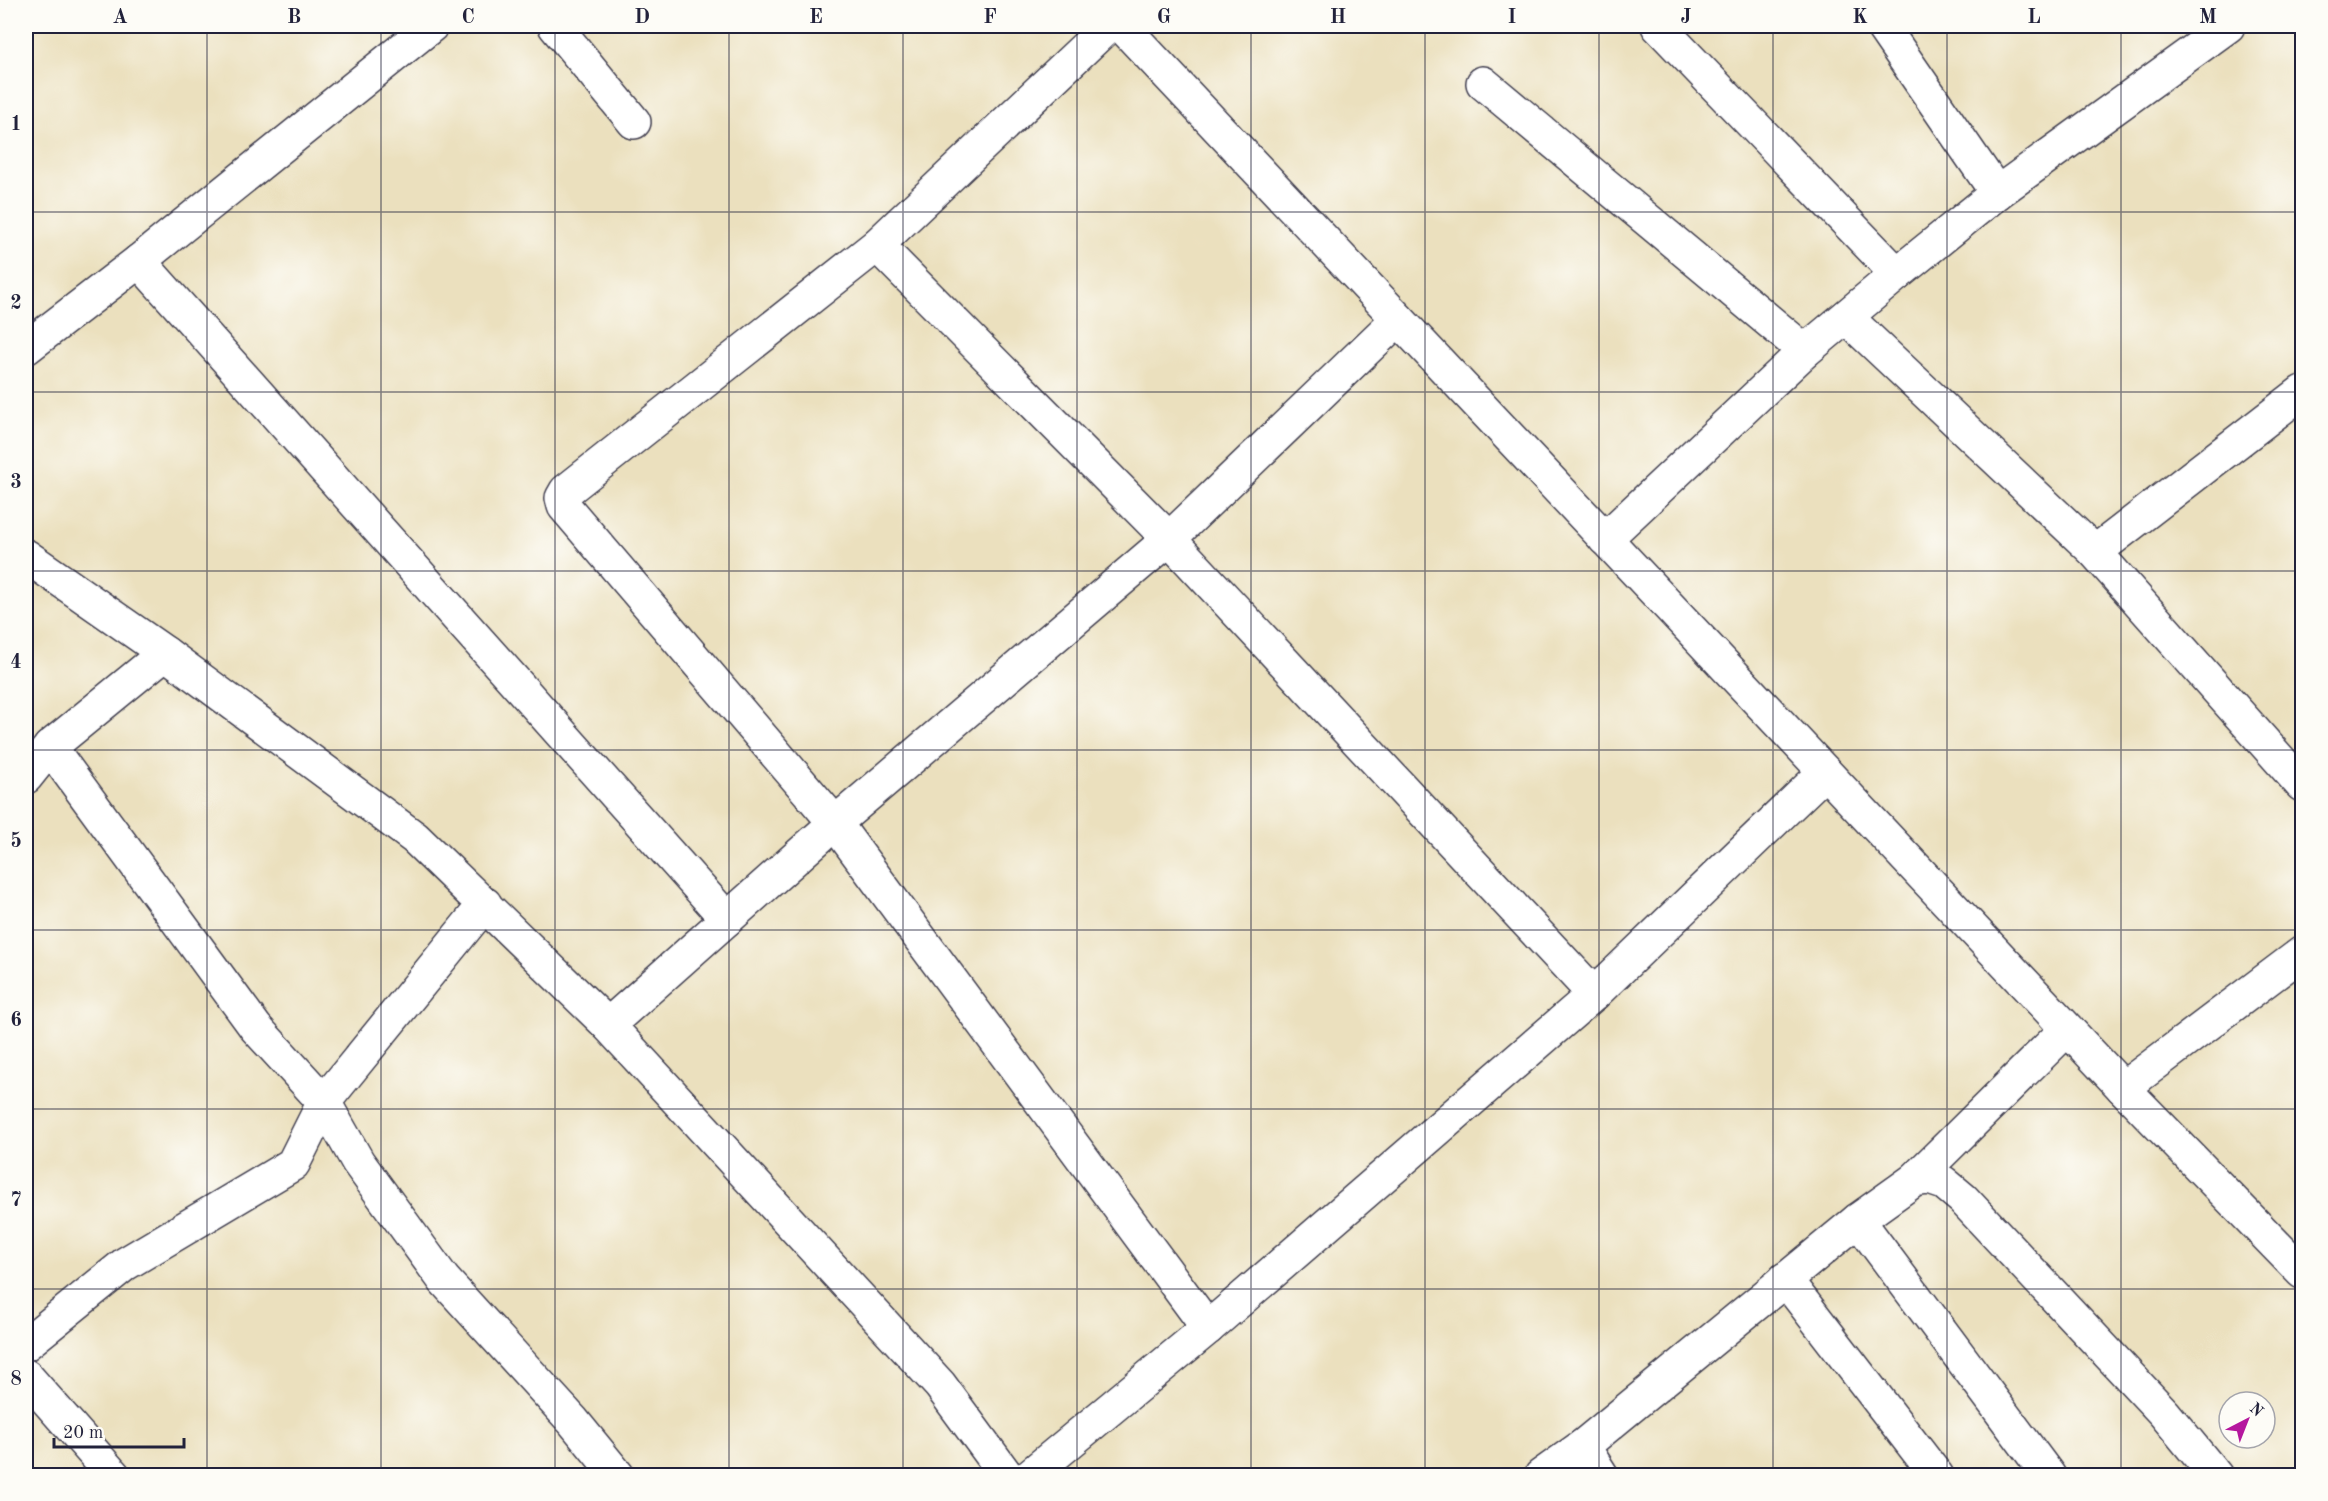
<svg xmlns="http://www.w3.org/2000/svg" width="2328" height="1501" font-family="'Old Standard TT',serif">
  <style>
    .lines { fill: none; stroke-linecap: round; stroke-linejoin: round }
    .minor-casing { stroke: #403e4f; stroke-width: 36 }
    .minor { stroke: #fff; stroke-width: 33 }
    .grid { fill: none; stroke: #22223b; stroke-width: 1.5; stroke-opacity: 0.55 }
    .neatline { fill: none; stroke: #22223b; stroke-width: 2 }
    .grid-label { font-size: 20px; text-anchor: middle; font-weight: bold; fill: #22223b }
  </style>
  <rect width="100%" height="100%" fill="#fdfcf7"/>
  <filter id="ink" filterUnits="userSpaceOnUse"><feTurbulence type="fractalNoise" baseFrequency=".0167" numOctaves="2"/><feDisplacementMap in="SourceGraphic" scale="12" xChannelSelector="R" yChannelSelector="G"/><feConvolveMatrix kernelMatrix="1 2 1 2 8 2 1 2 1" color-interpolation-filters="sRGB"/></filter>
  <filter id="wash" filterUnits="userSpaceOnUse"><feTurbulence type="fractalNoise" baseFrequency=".008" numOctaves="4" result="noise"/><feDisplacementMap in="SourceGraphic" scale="24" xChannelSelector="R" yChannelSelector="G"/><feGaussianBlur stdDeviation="1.35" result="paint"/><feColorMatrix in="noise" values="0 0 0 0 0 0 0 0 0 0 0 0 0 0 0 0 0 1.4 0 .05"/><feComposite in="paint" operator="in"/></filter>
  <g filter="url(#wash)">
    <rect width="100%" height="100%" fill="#ebe0be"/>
  </g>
  <g filter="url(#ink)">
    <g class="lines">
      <!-- minor casing -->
      <g class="minor-casing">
        <g id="minor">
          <path d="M 555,26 L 634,122"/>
          <path d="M 1108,26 L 877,245 L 566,491 L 562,498 L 564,506 L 835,823 L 1208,1328"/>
          <path d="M 1122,26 L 2123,1088 L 2302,1272"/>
          <path d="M 1658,26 L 1897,274"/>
          <path d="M 1882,26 L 1997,193"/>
          <path d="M 1483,83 L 1805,351"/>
          <path d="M 877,245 L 1169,539 L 1594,994"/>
          <path d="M 139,261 L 727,919"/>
          <path d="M 1846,317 L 2095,552 L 2302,785"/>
          <path d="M 26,348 L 139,261 L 431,26"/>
          <path d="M 1605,539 L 1805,351 L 1897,274 L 1997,193 L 2228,26"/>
          <path d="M 2095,552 L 2302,392"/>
          <path d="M 26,556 L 165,653 L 415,838 L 608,1025 L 940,1385 L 1007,1476"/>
          <path d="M 50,747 L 256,1028 L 324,1102 L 358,1162 L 444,1280 L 573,1421 L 618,1476"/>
          <path d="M 26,777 L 50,747 L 165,653"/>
          <path d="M 608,1025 L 835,823 L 1169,539 L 1398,319"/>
          <path d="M 2123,1088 L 2302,953"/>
          <path d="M 1914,1180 L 2067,1029"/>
          <path d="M 1858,1220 L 2049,1476"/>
          <path d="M 1785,1279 L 1937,1476"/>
          <path d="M 26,1344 L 125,1264 L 293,1164 L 324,1102 L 485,904"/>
          <path d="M 26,1376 L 114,1476"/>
          <path d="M 1583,1446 L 1858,1220 L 1914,1180 L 1929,1178 L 1944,1183 L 1963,1199 L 2164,1413 L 2216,1476"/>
          <path d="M 1029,1476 L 1208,1328 L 1594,994 L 1825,772"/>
          <path d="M 1541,1476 L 1583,1446 L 1602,1476"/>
        </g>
      </g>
      <!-- minor -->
      <use href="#minor" class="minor"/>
    </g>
  </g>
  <!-- grid -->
  <path class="grid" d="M 207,26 L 207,1476M 381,26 L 381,1476M 555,26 L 555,1476M 729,26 L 729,1476M 903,26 L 903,1476M 1077,26 L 1077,1476M 1251,26 L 1251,1476M 1425,26 L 1425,1476M 1599,26 L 1599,1476M 1773,26 L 1773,1476M 1947,26 L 1947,1476M 2121,26 L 2121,1476M 26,212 L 2302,212M 26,392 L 2302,392M 26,571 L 2302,571M 26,750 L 2302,750M 26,930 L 2302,930M 26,1109 L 2302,1109M 26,1289 L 2302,1289"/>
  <!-- margin -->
  <rect width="2328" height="1501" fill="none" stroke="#fdfcf7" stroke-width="66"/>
  <!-- north arrow -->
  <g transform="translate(2247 1420) rotate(42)"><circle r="28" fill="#fdfcf7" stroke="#a5a5ac" stroke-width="1.5"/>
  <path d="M0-4.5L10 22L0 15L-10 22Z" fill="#b5179e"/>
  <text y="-9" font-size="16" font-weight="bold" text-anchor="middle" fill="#22223b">N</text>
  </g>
  <!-- scale -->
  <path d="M54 1438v9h130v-9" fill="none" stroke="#22223b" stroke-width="3"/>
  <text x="63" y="1438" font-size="18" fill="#22223b" stroke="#fdfcf7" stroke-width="4.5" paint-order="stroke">20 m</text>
  <rect x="33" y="33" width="2262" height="1435" class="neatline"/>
  <g class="grid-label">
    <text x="120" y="23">A</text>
    <text x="294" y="23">B</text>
    <text x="468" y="23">C</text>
    <text x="642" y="23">D</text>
    <text x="816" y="23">E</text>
    <text x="990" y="23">F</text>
    <text x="1164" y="23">G</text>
    <text x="1338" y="23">H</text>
    <text x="1512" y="23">I</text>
    <text x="1686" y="23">J</text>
    <text x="1860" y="23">K</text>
    <text x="2034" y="23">L</text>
    <text x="2208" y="23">M</text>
    <text x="16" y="130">1</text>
    <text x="16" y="309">2</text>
    <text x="16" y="488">3</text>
    <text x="16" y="668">4</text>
    <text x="16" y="847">5</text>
    <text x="16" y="1026">6</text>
    <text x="16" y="1206">7</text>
    <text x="16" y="1385">8</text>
  </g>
</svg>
